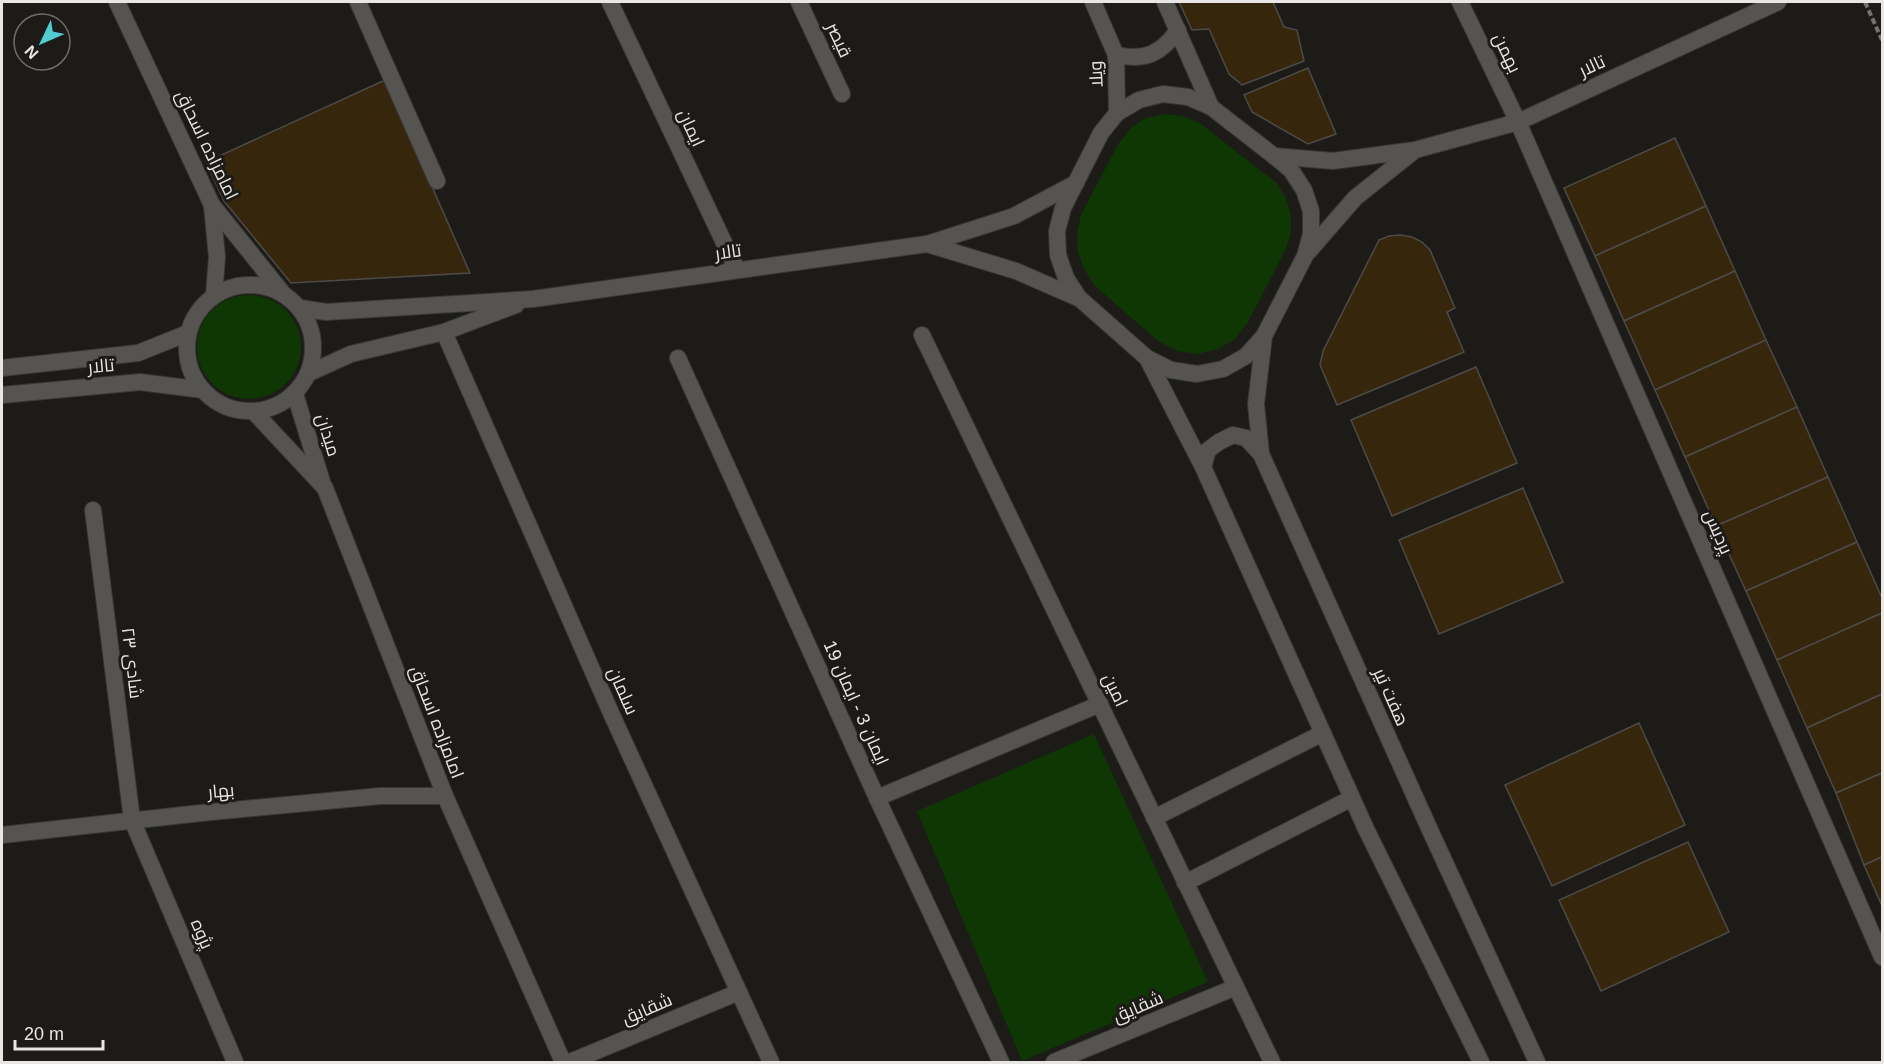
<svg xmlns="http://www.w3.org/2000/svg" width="1884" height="1064" font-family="Helvetica,Cairo,sans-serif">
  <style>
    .green { fill: #0e3704 }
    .building { fill: #36260c; stroke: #4d4b48; stroke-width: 1.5 }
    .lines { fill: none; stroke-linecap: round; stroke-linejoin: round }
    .minor-casing { stroke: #383836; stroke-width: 18 }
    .tertiary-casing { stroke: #383836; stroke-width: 18 }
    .path { stroke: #747371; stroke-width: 4; stroke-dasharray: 6 3; stroke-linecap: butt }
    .minor { stroke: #555451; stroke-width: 16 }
    .tertiary { stroke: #555451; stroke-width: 16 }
    .labels { text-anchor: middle; stroke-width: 6; stroke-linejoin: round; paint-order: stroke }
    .street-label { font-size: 18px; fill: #e8e7e5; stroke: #1c1b18 }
  </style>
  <rect width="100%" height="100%" fill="#1c1b18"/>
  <!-- green -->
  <g class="green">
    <path d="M 1164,114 L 1183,116 L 1201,124 L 1261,171 L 1277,183 L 1286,198 L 1291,215 L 1291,232 L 1286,249 L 1247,324 L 1234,340 L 1216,350 L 1197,354 L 1177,351 L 1158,341 L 1094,285 L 1084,269 L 1078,252 L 1077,233 L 1081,215 L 1118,144 L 1131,128 L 1146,118 Z"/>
    <circle cx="249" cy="347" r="52"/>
    <path d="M 1094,734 L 1208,982 L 1022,1061 L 917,811 Z"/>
  </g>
  <!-- building -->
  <g class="building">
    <path d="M 1179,2 L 1273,2 L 1284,27 L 1297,30 L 1304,61 L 1242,85 L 1229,74 L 1209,29 L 1192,30 Z"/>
    <path d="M 1308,68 L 1336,134 L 1308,144 L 1252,112 L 1244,95 Z"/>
    <path d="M 385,80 L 470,273 L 291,283 L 224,201 L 206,162 Z"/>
    <path d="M 1675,138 L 1706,206 L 1595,256 L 1564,188 Z"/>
    <path d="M 1706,206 L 1735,271 L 1624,321 L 1595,256 Z"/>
    <path d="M 1400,235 L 1412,237 L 1422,242 L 1430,250 L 1455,308 L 1447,312 L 1464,352 L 1337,405 L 1320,365 L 1323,351 L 1379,240 L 1389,236 Z"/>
    <path d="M 1735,271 L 1766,340 L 1655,390 L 1624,321 Z"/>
    <path d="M 1766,340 L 1797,407 L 1685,457 L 1655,390 Z"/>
    <path d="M 1476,367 L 1517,463 L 1392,516 L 1351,420 Z"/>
    <path d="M 1797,407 L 1828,477 L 1716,526 L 1685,457 Z"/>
    <path d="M 1828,477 L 1857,542 L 1746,591 L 1716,526 Z"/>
    <path d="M 1523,488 L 1563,582 L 1439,634 L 1399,540 Z"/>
    <path d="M 1857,542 L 1882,598 L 1882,613 L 1777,660 L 1746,591 Z"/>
    <path d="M 1882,613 L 1882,694 L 1807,728 L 1777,660 Z"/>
    <path d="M 1882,694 L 1882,773 L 1836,793 L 1807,728 Z"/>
    <path d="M 1639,723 L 1685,825 L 1552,886 L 1505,785 Z"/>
    <path d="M 1882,773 L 1882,857 L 1864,865 L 1836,793 Z"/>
    <path d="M 1688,842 L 1729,932 L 1601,991 L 1559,900 Z"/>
    <path d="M 1882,857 L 1882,906 L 1864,865 Z"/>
  </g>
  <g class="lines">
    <!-- minor casing -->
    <g class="minor-casing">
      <g id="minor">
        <path d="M 358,2 L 437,181"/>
        <path d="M 610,2 L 737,270"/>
        <path d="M 799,2 L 842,94"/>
        <path d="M 1460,2 L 1518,122 L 1882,957"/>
        <path d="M 444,332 L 611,713 L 771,1062"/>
        <path d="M 922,335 L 1272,1062"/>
        <path d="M 678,358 L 877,798 L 1001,1062"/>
        <path d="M 93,510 L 132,820 L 235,1062"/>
        <path d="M 877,798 L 1100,704"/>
        <path d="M 1154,818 L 1323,733"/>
        <path d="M 2,835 L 201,813 L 380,796 L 445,796"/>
        <path d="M 1185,883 L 1352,798"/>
        <path d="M 570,1062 L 739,992"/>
        <path d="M 1054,1062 L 1236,987"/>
      </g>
    </g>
    <!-- tertiary casing -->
    <g class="tertiary-casing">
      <g id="tertiary">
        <path d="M 117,2 L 212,205 L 281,291"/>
        <path d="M 1093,2 L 1116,55 L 1117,113"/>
        <path d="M 1165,2 L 1211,107"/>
        <path d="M 1116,55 C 1145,61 1161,54 1178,30"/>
        <path d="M 1163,94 L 1188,97 L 1211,107 L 1274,156 L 1291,170 L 1304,190 L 1311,211 L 1311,234 L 1305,256 L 1264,336 L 1246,356 L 1223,369 L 1197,374 L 1171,370 L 1147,358 L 1079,298 L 1066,278 L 1058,255 L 1057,231 L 1063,208 L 1101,133 L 1117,113 L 1139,100 Z"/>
        <path d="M 1274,156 L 1333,161 L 1415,150 L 1518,122 L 1778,2"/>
        <path d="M 212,206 L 217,257 L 214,295"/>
        <path d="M 927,244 L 1016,271 L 1078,298"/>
        <path d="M 1309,251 L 1355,198 L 1414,151"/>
        <circle cx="250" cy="348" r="63"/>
        <path d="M 300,308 L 326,312 L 533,299 L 927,244 L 1014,216 L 1076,183"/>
        <path d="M 1264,336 L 1256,404 L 1261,454 L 1429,828 L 1537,1062"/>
        <path d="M 1147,358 L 1203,467 L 1366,829 L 1481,1062"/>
        <path d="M 2,368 L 138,353 L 188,333"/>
        <path d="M 309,373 L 351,354 L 444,332 L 516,305"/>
        <path d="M 295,394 L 323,485"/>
        <path d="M 2,395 L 140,382 L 203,390"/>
        <path d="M 254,412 L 325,488 L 445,796 L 563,1062"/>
        <path d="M 1203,467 L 1208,450 L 1219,442 L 1233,435 L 1246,438 L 1261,454"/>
      </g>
    </g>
    <!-- path -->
    <path class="path" d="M 1865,2 L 1882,40"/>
    <!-- minor -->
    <use href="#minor" class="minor"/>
    <!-- tertiary -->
    <use href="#tertiary" class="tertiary"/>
  </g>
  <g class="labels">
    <!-- street labels -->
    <g class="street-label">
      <text transform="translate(839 40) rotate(65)" y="6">قیصر</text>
      <text transform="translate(1507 53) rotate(64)" y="6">بهمن</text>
      <text transform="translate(1592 66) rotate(-25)" y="6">تالار</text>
      <text transform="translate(1096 74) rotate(-93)" y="6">ویلا</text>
      <text transform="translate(691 128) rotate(65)" y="6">ایمان</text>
      <text transform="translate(207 145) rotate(64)" y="6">امامزاده اسحاق</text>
      <text transform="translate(728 252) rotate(-8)" y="6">تالار</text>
      <text transform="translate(101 366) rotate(-5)" y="6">تالار</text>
      <text transform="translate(328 435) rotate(73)" y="6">میدان</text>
      <text transform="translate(1718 532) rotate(66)" y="6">پردیس</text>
      <text transform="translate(132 663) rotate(83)" y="6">شادی ۲۳</text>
      <text transform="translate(1115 690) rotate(64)" y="6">امین</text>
      <text transform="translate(623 691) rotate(66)" y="6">سلمان</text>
      <text transform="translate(1391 697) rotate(66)" y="6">هفت تیر</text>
      <text transform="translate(856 703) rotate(66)" y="6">ایمان 3 - ایمان 19</text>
      <text transform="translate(437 722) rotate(69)" y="6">امامزاده اسحاق</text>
      <text transform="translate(221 791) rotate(-5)" y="6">بهار</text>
      <text transform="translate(202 934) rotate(67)" y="6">پژوه</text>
      <text transform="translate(1138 1007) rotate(-23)" y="6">شقایق</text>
      <text transform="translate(647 1009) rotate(-23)" y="6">شقایق</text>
    </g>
  </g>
  <!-- border -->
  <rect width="1884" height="1064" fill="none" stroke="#e8e7e5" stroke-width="6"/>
  <!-- north arrow -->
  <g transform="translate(42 42) rotate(226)"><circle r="28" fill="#1c1b18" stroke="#6e6d6a" stroke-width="1.5"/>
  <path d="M0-4.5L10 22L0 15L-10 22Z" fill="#51ccd1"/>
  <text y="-9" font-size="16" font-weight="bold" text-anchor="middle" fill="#e8e7e5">N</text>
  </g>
  <!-- scale -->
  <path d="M15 1040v9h88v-9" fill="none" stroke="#e8e7e5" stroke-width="3"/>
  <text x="24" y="1040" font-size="18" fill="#e8e7e5" stroke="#1c1b18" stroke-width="4.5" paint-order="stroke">20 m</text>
</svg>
